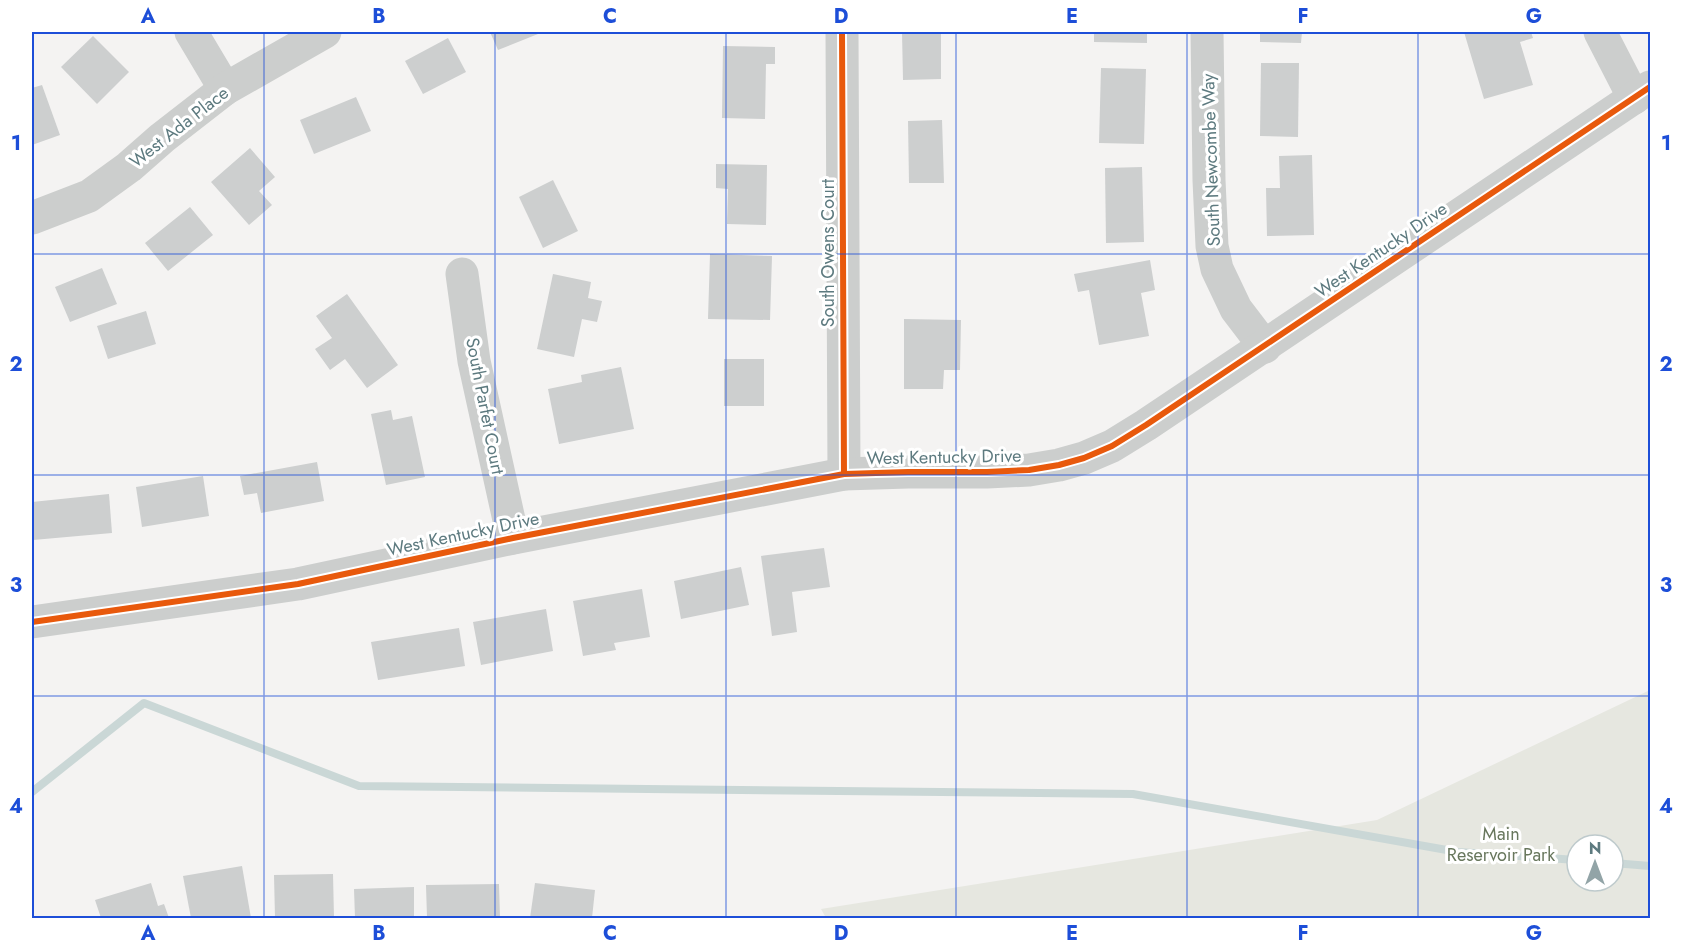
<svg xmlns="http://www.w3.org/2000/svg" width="1682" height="950" font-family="Jost,sans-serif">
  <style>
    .green { fill: #e6e7e0; fill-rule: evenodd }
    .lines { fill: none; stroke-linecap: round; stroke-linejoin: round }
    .stream { stroke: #cad7d6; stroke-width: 8 }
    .building { fill: #cdcfcf }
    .minor { stroke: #cccecd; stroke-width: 33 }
    .cycleway-casing { stroke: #fff; stroke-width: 10 }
    .cycleway { stroke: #e8590c; stroke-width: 6 }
    .grid { fill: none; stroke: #1d4ed8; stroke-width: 1.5; stroke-opacity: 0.55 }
    .labels { text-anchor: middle; stroke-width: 6; stroke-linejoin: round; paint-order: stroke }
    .street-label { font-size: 18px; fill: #5d7a7f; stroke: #fff }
    .park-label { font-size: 18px; fill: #68775d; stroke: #fff }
    .neatline { fill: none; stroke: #1d4ed8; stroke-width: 2 }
    .grid-label { font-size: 20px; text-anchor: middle; font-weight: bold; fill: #1d4ed8 }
  </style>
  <rect width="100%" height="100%" fill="#f4f3f2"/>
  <!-- green -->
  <path class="green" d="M 1650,690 L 1650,918 L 826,918 L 821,909 L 1377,820 ZM 1577,845 L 1613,845 L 1613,881 L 1577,881 Z"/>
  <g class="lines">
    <!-- stream -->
    <g class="stream">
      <path d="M 32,792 L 144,703 L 359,786 L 1133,794 L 1458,852 L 1577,860"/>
      <path d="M 1613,863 L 1650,866"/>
    </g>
  </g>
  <!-- building -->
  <g class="building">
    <path d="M 490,32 L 543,32 L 498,50 Z"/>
    <path d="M 902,32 L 941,32 L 941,79 L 903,80 Z"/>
    <path d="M 1094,32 L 1147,32 L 1147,43 L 1094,42 Z"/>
    <path d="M 1260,32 L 1302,32 L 1301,43 L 1260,42 Z"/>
    <path d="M 1464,32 L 1531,32 L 1533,38 L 1520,42 L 1533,85 L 1484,99 Z"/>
    <path d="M 93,36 L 129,72 L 97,104 L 61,67 Z"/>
    <path d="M 448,38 L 466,72 L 423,94 L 405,61 Z"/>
    <path d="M 723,46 L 775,47 L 775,64 L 766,64 L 765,119 L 722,118 Z"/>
    <path d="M 1261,63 L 1299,63 L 1298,137 L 1260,136 Z"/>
    <path d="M 1101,68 L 1146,69 L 1144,144 L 1099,143 Z"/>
    <path d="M 42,85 L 60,135 L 32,145 L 32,88 Z"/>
    <path d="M 356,97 L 371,131 L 314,154 L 300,120 Z"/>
    <path d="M 942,120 L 944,183 L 909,183 L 908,121 Z"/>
    <path d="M 250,148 L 275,177 L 259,191 L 272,205 L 249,225 L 211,182 Z"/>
    <path d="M 1312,155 L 1314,235 L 1267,236 L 1266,188 L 1280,188 L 1279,156 Z"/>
    <path d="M 716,164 L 767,165 L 766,225 L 727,224 L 728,189 L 716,188 Z"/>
    <path d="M 1142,167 L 1144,242 L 1106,243 L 1105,168 Z"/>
    <path d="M 553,180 L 578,231 L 543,248 L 519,197 Z"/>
    <path d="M 190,207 L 213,235 L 168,271 L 145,243 Z"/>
    <path d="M 710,254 L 772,256 L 770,320 L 708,319 Z"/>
    <path d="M 1150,260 L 1155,290 L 1141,293 L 1149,336 L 1099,345 L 1089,290 L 1078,292 L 1074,274 Z"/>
    <path d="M 102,268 L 117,304 L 70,322 L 55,287 Z"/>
    <path d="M 553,274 L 591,282 L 588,298 L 602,301 L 597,322 L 582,319 L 574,357 L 537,349 Z"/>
    <path d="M 347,294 L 398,365 L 367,388 L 345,359 L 330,370 L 315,349 L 332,338 L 316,316 Z"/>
    <path d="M 146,311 L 156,344 L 108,359 L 97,326 Z"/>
    <path d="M 904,319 L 961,320 L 960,370 L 944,370 L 943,389 L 904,389 Z"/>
    <rect x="724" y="359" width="40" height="47"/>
    <path d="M 621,367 L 634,429 L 559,444 L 548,389 L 582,382 L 581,375 Z"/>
    <path d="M 391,410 L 393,420 L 412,416 L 425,477 L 386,485 L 371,414 Z"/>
    <path d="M 317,462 L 324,501 L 261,513 L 257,493 L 244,495 L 240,476 Z"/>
    <path d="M 203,476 L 209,516 L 142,527 L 136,487 Z"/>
    <path d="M 109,494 L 112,533 L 33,540 L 32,502 Z"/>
    <path d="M 824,548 L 830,587 L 792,592 L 797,632 L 772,636 L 761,556 Z"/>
    <path d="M 741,567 L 749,605 L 681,619 L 674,581 Z"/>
    <path d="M 642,589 L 650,637 L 614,643 L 616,650 L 583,656 L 573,601 Z"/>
    <path d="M 546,609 L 553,651 L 481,665 L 473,622 Z"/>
    <path d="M 459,628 L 465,666 L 378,680 L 371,642 Z"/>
    <path d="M 242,866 L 251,918 L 191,918 L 183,876 Z"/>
    <path d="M 333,874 L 334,918 L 275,918 L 274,875 Z"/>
    <path d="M 151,883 L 158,906 L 164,904 L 169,918 L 101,918 L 95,900 Z"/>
    <path d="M 535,883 L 595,890 L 592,918 L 530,918 Z"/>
    <path d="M 499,884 L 500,918 L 427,918 L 426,885 Z"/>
    <path d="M 414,887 L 414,918 L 355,918 L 354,889 Z"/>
  </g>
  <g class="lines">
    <!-- minor -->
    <g class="minor">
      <path d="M 191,32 L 225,89"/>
      <path d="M 842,32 L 844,474"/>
      <path d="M 1207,32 L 1209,180 L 1212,246 L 1217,269 L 1236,309 L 1265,347"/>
      <path d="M 1600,32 L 1634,98"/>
      <path d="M 32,218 L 89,196 L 129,167 L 162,138 L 225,89 L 325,32"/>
      <path d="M 462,274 L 474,361 L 513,538"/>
      <path d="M 32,622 L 298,584 L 513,538 L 844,474 L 908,472 L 987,472 L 1029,470 L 1059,465 L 1084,458 L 1112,446 L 1146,425 L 1650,87"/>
    </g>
    <!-- cycleway casing -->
    <g class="cycleway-casing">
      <g id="cycleway">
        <path d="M 842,32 L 844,474"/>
        <path d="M 32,622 L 298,584 L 513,538 L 844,474 L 908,472 L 987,472 L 1029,470 L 1059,465 L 1084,458 L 1112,446 L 1146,425 L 1650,87"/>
      </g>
    </g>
    <!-- cycleway -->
    <use href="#cycleway" class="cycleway"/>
  </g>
  <!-- grid -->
  <path class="grid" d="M 264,32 L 264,918M 495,32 L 495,918M 726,32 L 726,918M 956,32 L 956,918M 1187,32 L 1187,918M 1418,32 L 1418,918M 32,254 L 1650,254M 32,475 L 1650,475M 32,696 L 1650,696"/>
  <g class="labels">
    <!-- street labels -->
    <g class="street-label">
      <text transform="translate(179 127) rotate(-38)" y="6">West Ada Place</text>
      <text transform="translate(1211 160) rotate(-92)" y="6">South Newcombe Way</text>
      <text transform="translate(1381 250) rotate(-34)" y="6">West Kentucky Drive</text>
      <text transform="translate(828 253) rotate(-90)" y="6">South Owens Court</text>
      <text transform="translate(485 406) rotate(79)" y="6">South Parfet Court</text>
      <text transform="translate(944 457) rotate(-1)" y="6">West Kentucky Drive</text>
      <text transform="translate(463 534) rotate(-12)" y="6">West Kentucky Drive</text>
    </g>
    <!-- park labels -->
    <g class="park-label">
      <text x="1501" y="840">Main<tspan x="1501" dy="21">Reservoir Park</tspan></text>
    </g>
  </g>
  <!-- border -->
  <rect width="1682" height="950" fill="none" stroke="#ffffff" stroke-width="66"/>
  <!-- north arrow -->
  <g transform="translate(1595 863)"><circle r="28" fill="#ffffff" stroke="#becacc" stroke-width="1.5"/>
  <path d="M0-4.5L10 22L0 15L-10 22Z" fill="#92a4a7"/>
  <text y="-9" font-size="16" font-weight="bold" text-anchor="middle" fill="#5d7a7f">N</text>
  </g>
  <rect x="33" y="33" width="1616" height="884" class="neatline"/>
  <g class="grid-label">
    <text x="148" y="23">A</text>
    <text x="379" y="23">B</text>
    <text x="610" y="23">C</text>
    <text x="841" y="23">D</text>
    <text x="1072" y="23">E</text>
    <text x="1303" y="23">F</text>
    <text x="1534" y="23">G</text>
    <text x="16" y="150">1</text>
    <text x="1666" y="150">1</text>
    <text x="16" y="371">2</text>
    <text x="1666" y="371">2</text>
    <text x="16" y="592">3</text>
    <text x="1666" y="592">3</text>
    <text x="16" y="813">4</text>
    <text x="1666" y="813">4</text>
    <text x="148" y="940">A</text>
    <text x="379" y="940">B</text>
    <text x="610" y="940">C</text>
    <text x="841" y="940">D</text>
    <text x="1072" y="940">E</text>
    <text x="1303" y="940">F</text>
    <text x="1534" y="940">G</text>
  </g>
</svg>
